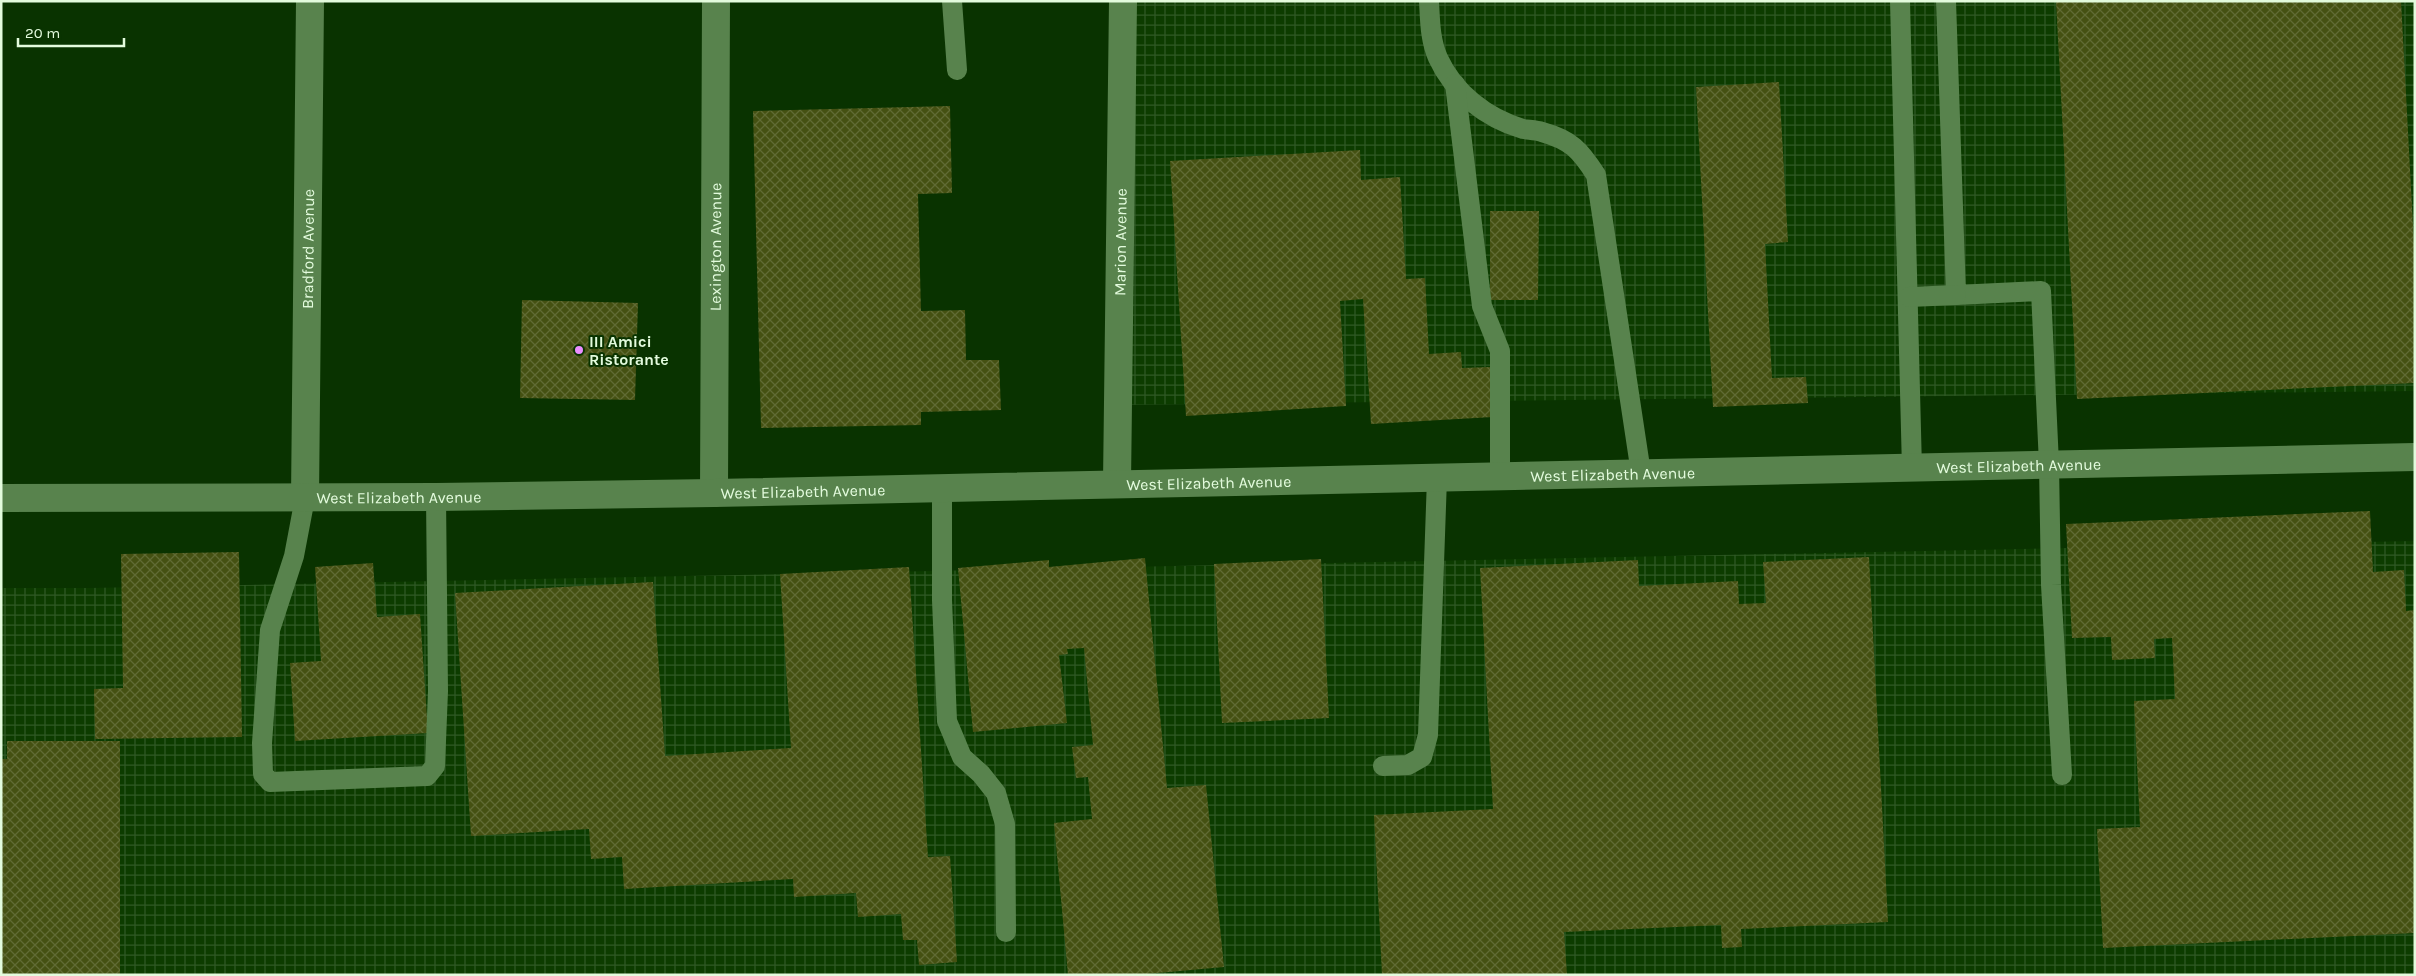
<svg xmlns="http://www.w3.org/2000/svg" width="2416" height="976" font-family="Karla,sans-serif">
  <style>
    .industrial { fill: url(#industrial-grid) }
    .building { fill: url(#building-cross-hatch) }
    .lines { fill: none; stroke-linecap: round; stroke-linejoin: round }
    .lane { stroke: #58834d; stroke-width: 20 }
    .street { stroke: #58834d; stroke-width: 28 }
    .secondary { stroke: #58834d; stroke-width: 28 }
    .poi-dot { fill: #e98eff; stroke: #093300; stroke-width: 2 }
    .labels { text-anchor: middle; stroke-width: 4; stroke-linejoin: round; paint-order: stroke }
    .street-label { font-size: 16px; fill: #e3fbdd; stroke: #093300 }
    .poi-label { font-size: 16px; font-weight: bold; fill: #e3fbdd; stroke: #093300; text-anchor: start }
  </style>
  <defs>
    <pattern id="industrial-grid" width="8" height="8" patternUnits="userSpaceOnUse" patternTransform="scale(1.25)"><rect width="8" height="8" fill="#0c3c00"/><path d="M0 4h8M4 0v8" fill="none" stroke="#2f5925"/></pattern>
    <pattern id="building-cross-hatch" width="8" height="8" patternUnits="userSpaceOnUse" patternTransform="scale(1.25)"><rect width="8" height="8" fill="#455112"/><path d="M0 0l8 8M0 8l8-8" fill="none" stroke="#606b34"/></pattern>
  </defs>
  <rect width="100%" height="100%" fill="#093300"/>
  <!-- industrial -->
  <g class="industrial">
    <path d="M 1132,1 L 2415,1 L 2415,391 L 1118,405 Z"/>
    <path d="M 2415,541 L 2415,975 L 1,975 L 1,588 L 90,588 Z"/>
  </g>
  <!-- building -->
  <g class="building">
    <path d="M 2056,1 L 2401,1 L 2415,263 L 2415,383 L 2077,399 Z"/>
    <path d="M 1779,82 L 1788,242 L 1765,244 L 1772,378 L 1806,377 L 1808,403 L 1713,407 L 1696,87 Z"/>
    <path d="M 950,106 L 952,193 L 918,194 L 921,311 L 965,310 L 966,360 L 999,360 L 1001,410 L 921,412 L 921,425 L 761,428 L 753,111 Z"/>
    <path d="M 1360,150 L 1361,180 L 1400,177 L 1406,279 L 1425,278 L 1429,354 L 1461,352 L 1462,368 L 1490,367 L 1493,417 L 1371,424 L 1363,299 L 1340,301 L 1346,406 L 1186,416 L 1170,161 Z"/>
    <path d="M 1490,211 L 1539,211 L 1538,300 L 1490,300 Z"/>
    <path d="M 522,300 L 638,303 L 635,400 L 520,398 Z"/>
    <path d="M 2370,511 L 2373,572 L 2404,570 L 2406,611 L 2415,610 L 2415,933 L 2103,948 L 2097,829 L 2140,827 L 2134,701 L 2175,699 L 2172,638 L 2154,639 L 2155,658 L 2112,660 L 2111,637 L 2072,638 L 2066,524 Z"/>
    <path d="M 239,552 L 242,737 L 95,739 L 94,689 L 123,688 L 121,554 Z"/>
    <path d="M 1869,557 L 1888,922 L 1741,929 L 1742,947 L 1722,948 L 1721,925 L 1564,932 L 1567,975 L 1382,975 L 1374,815 L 1493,809 L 1480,568 L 1638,560 L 1639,586 L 1738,581 L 1739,604 L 1766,603 L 1763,562 Z"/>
    <path d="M 1145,558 L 1167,788 L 1206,785 L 1224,967 L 1136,975 L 1068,975 L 1054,823 L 1092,819 L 1088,777 L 1076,778 L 1072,747 L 1093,745 L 1084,648 L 1067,649 L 1068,654 L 1059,655 L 1067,723 L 973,732 L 958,568 L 1049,560 L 1049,567 Z"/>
    <path d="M 1321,559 L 1329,718 L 1222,723 L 1214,564 Z"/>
    <path d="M 373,563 L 377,617 L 420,614 L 428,733 L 295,741 L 290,663 L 321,661 L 315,567 Z"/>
    <path d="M 909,567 L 928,857 L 950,856 L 957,962 L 919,965 L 917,940 L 903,940 L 901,914 L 858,917 L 856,893 L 794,897 L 793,879 L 624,889 L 622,857 L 591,859 L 589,829 L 471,836 L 455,593 L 653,582 L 665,756 L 791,748 L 780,574 Z"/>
    <path d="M 7,741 L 120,741 L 120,975 L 1,975 L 1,759 L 7,759 Z"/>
  </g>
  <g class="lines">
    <!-- lane -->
    <g class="lane">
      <path d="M 952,1 L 957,70"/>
      <path d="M 1429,1 C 1430,20 1430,40 1438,58 C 1454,93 1486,118 1523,129 C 1529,130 1536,130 1542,132 C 1571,140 1580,150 1596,175 L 1641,473"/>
      <path d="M 1900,1 L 1912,469"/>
      <path d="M 1946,1 L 1956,295 L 2041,291 L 2049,464 L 2051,585 L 2062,775"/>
      <path d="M 1455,84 L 1482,306 L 1500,351 L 1500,476"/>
      <path d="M 1909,297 L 1956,295"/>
      <path d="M 942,488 L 942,600 L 947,721 L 962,757 L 981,774 L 996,793 L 1005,824 L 1006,932"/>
      <path d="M 305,498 L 294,556 L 270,630 L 262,743 L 263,774 L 270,782 L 427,776 L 435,766 L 438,691 L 436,497"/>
      <path d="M 1383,766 L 1408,765 L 1422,757 L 1428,735 L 1437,478"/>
    </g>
    <!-- street -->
    <g class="street">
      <path id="s1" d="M 1117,483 L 1123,1"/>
      <path id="s2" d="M 714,493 L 716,1"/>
      <path id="s3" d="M 305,498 L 310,1"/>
    </g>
    <!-- secondary -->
    <path class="secondary" id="s4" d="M 1,498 L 436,497 L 714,493 L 2415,457"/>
  </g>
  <!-- markers -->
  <circle class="poi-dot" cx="579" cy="350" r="5"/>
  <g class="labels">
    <!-- street labels -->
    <g class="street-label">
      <text dy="6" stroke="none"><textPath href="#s1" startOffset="241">Marion Avenue</textPath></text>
      <text dy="6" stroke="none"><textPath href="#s2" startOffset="246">Lexington Avenue</textPath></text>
      <text dy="6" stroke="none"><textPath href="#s3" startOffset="249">Bradford Avenue</textPath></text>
      <text dy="6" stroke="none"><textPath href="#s4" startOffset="2018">West Elizabeth Avenue</textPath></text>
      <text dy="6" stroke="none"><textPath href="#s4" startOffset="1612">West Elizabeth Avenue</textPath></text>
      <text dy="6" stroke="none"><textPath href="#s4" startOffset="1208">West Elizabeth Avenue</textPath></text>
      <text dy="6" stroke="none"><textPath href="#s4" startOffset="802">West Elizabeth Avenue</textPath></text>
      <text dy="6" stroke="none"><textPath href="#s4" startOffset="398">West Elizabeth Avenue</textPath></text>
    </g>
    <!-- poi labels -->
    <g class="poi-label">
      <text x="589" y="347">III Amici<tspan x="589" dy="18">Ristorante</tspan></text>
    </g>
  </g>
  <!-- border -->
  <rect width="2416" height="976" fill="none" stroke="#e3fbdd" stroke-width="5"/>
  <!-- scale -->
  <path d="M18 38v8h106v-8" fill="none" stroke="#e3fbdd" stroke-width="2.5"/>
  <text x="25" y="38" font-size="15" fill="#e3fbdd" stroke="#093300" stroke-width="4" paint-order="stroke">20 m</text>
</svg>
